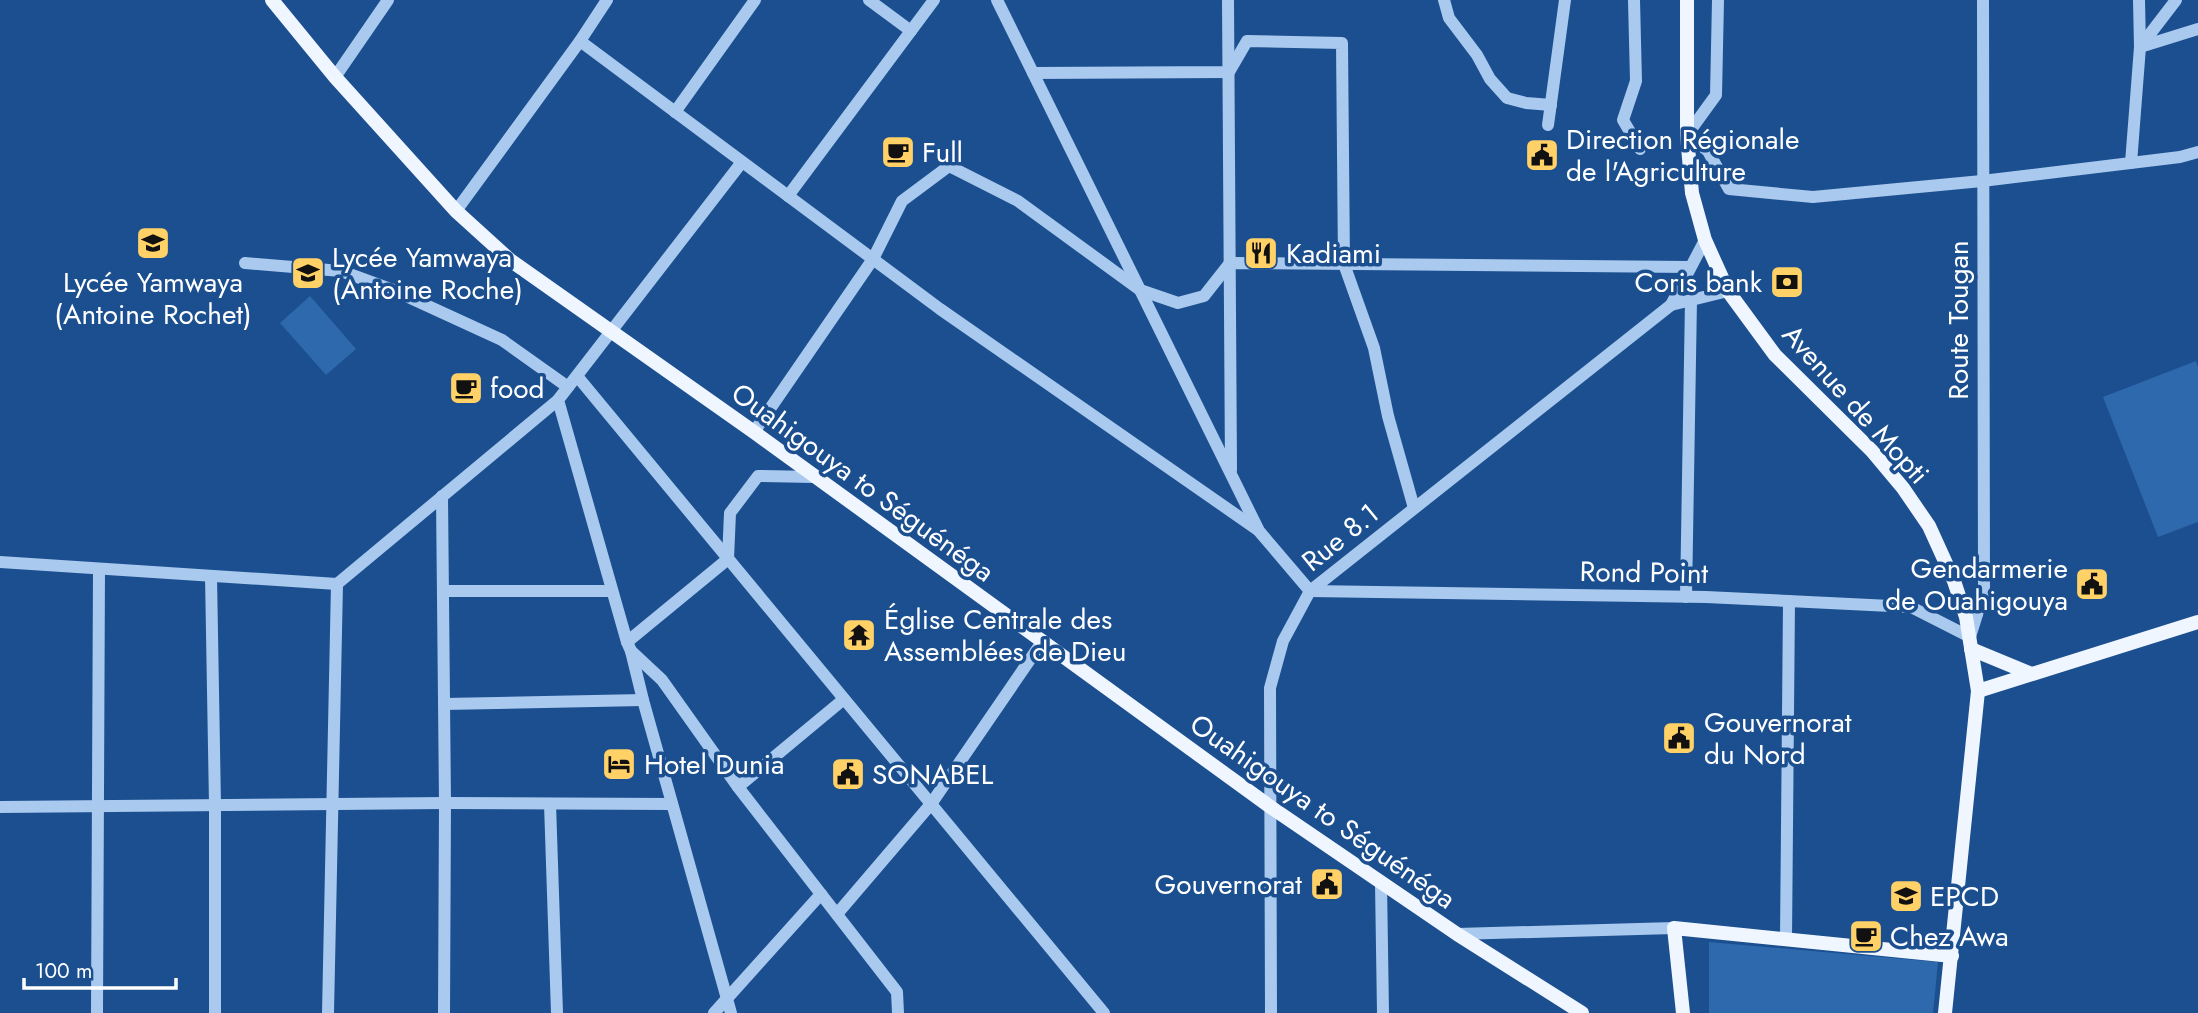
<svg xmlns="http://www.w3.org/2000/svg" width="2198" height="1013" font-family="Jost,sans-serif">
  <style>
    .green { fill: #2e69ad }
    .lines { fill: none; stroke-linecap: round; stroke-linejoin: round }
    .minor { stroke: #a9c9ee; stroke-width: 12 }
    .major { stroke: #f0f6ff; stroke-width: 14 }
    .labels { text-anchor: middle; stroke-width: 7; stroke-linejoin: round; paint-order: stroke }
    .poi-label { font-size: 28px; fill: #fff; stroke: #1b4f8f; text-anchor: start }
    .street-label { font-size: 28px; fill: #fff; stroke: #1b4f8f }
  </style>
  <rect width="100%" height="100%" fill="#1b4f8f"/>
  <!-- green -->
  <g class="green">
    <path d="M 310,296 L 356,349 L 326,375 L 280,323 Z"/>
    <path d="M 2196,361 L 2198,367 L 2198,522 L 2158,537 L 2103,397 Z"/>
    <path d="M 1709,942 L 1938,962 L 1933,1013 L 1709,1013 Z"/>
  </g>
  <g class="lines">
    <!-- minor -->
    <g class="minor">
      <path d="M 869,0 L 911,31"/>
      <path d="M 997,0 L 1259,531 L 1310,591 L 1706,597 L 1911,607 L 1970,637 L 1984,592 L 1983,0"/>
      <path d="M 1228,0 L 1231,470"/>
      <path d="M 1444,0 L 1449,18 L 1477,55 L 1490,79 L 1507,98 L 1526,103 L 1551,105"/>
      <path d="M 1634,0 L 1636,81 L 1623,120 L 1640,149"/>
      <path d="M 1718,0 L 1716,95 L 1687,135 L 1708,151 L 1729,189 L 1813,197 L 1982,181 L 2180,157 L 2198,152"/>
      <path d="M 2176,0 L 2140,47 L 2198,29"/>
      <path d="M 580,41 L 940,309 L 1258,530"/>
      <path d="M 1033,73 L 1229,72 L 1247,41 L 1342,43 L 1344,264 L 1374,348 L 1388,416 L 1414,508"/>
      <path d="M 335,77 L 388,0"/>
      <path d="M 675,112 L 755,0"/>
      <path d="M 1548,125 L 1565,0"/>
      <path d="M 2131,163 L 2140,47 L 2139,0"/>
      <path d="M 788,196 L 934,0"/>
      <path d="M 456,211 L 580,41 L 607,0"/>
      <path d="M 1705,240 L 1671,305 L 1728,291"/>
      <path d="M 245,263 L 341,271 L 393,290 L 502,340 L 568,387"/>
      <path d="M 577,376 L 1104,1013"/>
      <path d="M 754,432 L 873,259 L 902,201 L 949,166 L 1018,201 L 1140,290 L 1178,303 L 1204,296 L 1230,263 L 1690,267"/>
      <path d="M 442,496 L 445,803 L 444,1013"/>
      <path d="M 0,562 L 337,584 L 558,400"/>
      <path d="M 211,576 L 215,805 L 215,1013"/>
      <path d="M 443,591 L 612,591"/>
      <path d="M 1686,597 L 1691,300"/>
      <path d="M 627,642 L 728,559 L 730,513 L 758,476 L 814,477"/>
      <path d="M 631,651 L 662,680 L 738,787 L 897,992 L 898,1013"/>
      <path d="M 444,704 L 643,700"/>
      <path d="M 738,787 L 844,699"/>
      <path d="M 550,804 L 557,1013"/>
      <path d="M 0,807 L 445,803 L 672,804"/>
      <path d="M 1381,883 L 1383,1013"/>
      <path d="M 837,914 L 931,804 L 1042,642"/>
      <path d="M 1457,934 L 1674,928"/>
      <path d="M 1786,939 L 1789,601"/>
      <path d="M 97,1013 L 99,569"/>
      <path d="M 328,1013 L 337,584"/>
      <path d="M 714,1013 L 821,894"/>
      <path d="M 731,1013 L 643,700 L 631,651 L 627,642 L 558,400 L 742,162"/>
      <path d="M 1271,1013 L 1270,688 L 1283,641 L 1310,591 L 1671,305"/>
    </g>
    <!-- major -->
    <g class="major">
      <path d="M 272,0 L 335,77 L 456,211 L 510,260 L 754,432 L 1272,808 L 1457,934 L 1582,1013"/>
      <path d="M 1687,0 L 1687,135 L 1692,193 L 1705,240 L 1728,291 L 1775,355 L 1872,451 L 1903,488 L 1929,526 L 1954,581 L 1966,617 L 1978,691 L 1945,1013"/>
      <path d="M 1971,649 L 2029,673"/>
      <path d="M 1978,691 L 2198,622"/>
      <path d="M 1683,1013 L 1674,928 L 1952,956"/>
    </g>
  </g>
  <!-- icons -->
  <defs>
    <g id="cafe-square" transform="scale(1.75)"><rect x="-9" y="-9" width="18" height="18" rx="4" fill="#ffd166" stroke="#1b4f8f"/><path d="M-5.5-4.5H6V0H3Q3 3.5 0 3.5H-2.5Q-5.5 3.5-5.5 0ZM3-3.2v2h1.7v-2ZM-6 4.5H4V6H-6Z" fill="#111"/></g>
    <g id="civic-square" transform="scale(1.75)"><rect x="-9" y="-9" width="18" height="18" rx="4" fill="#ffd166" stroke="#1b4f8f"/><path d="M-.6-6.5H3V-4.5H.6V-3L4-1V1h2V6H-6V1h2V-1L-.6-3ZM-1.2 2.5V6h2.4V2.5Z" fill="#111"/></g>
    <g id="school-square" transform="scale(1.75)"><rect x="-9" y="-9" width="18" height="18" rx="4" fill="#ffd166" stroke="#1b4f8f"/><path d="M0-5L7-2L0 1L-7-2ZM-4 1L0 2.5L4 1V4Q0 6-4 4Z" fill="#111"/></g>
    <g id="restaurant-square" transform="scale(1.75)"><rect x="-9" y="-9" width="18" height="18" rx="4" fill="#ffd166" stroke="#1b4f8f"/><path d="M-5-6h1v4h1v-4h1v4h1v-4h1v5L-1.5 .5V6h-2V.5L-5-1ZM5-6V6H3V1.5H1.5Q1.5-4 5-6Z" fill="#111"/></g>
    <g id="bank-square" transform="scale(1.75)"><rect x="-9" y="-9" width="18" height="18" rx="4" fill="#ffd166" stroke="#1b4f8f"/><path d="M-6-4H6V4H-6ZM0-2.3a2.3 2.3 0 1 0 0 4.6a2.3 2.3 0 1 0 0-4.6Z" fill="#111"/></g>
    <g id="temple-square" transform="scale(1.75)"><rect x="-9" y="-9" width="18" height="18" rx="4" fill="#ffd166" stroke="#1b4f8f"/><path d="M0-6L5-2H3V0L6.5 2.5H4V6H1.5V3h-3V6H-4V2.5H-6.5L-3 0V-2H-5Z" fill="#111"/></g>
    <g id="hotel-square" transform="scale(1.75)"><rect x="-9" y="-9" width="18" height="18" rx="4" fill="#ffd166" stroke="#1b4f8f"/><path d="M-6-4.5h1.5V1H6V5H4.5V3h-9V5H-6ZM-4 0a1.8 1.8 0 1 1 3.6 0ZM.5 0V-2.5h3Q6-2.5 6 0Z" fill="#111"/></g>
  </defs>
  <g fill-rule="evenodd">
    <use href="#cafe-square" x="898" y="152"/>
    <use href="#civic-square" x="1542" y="155"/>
    <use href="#school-square" x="153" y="243"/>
    <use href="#restaurant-square" x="1261" y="253"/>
    <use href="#school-square" x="308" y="273"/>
    <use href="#bank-square" x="1787" y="282"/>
    <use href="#cafe-square" x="466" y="388"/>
    <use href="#civic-square" x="2092" y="584"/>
    <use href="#temple-square" x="859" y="635"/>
    <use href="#civic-square" x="1679" y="738"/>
    <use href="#hotel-square" x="619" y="764"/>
    <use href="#civic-square" x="848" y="774"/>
    <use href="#civic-square" x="1327" y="884"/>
    <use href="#school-square" x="1906" y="896"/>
    <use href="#cafe-square" x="1866" y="936"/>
  </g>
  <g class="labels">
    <!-- poi labels -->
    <g class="poi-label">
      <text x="1566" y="149">Direction Régionale<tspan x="1566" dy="32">de l'Agriculture</tspan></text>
      <text x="922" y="162">Full</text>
      <text x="1286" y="263">Kadiami</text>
      <text x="332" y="267">Lycée Yamwaya<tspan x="332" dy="32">(Antoine Roche)</tspan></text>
      <text x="153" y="292" text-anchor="middle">Lycée Yamwaya<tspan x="153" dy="32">(Antoine Rochet)</tspan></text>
      <text x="1762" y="292" text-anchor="end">Coris bank</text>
      <text x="490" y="398">food</text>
      <text x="2068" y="578" text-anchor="end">Gendarmerie<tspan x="2068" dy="32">de Ouahigouya</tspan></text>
      <text x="884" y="629">Église Centrale des<tspan x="884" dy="32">Assemblées de Dieu</tspan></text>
      <text x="1704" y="732">Gouvernorat<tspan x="1704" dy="32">du Nord</tspan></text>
      <text x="644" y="774">Hotel Dunia</text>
      <text x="872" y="784">SONABEL</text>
      <text x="1302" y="894" text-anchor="end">Gouvernorat</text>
      <text x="1930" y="906">EPCD</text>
      <text x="1890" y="946">Chez Awa</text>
    </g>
    <!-- street labels -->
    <g class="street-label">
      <text transform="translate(1958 320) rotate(-90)" y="10">Route Tougan</text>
      <text transform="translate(1856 404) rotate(48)" y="10">Avenue de Mopti</text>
      <text transform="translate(863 482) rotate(36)" y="10">Ouahigouya to Séguénéga</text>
      <text transform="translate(1340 537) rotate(-39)" y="10">Rue 8.1</text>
      <text transform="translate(1644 572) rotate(1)" y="10">Rond Point</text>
      <text transform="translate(1323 811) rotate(35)" y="10">Ouahigouya to Séguénéga</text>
    </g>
  </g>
  <!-- scale -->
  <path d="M24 978v10h152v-10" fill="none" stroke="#ffffff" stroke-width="3.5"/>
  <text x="35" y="978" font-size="21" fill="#ffffff" stroke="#1b4f8f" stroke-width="5" paint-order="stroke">100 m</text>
</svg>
